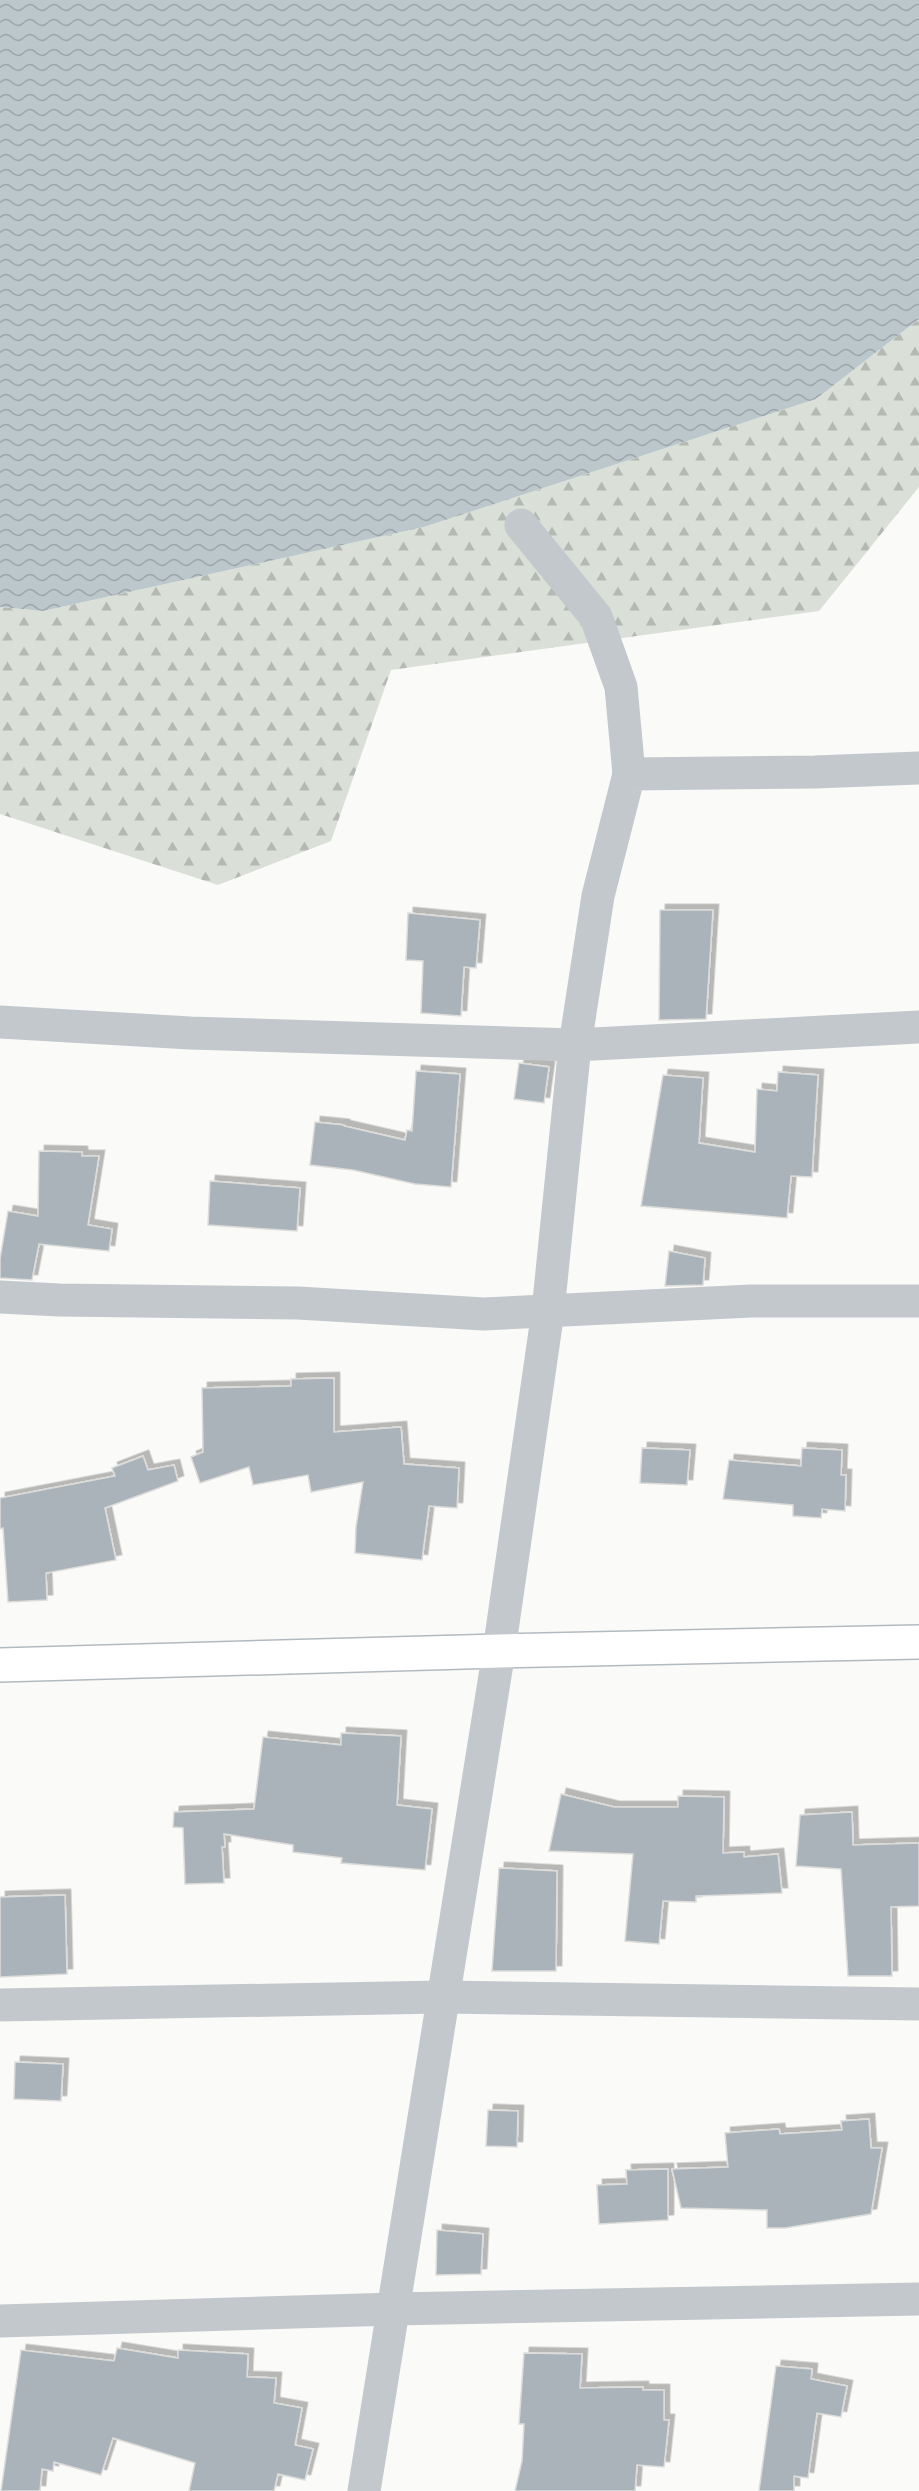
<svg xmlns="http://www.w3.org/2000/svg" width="919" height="2491" font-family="Mulish,sans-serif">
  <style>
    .forest { fill: url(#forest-firs) }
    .water { fill: url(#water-waves) }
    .building { fill: #aab3b9; stroke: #dcdcda; stroke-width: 1.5; filter: url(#shadow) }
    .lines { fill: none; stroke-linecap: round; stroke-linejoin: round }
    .secondary-casing { stroke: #b3babf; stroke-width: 36 }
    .street { stroke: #c3c8cc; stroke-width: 33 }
    .secondary { stroke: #fff; stroke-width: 33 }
  </style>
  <defs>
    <pattern id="forest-firs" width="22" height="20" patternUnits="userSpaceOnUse" patternTransform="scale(1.5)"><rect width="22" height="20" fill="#dadfd7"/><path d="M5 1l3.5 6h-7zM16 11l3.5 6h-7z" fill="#b4b9b4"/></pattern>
    <pattern id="water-waves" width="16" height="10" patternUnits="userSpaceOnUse" patternTransform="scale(1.5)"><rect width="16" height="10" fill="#bbc7cb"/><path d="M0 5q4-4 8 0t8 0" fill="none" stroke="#9ca6aa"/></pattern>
    <filter id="shadow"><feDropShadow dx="5.5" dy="-5.5" stdDeviation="0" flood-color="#0004"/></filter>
  </defs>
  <rect width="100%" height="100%" fill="#fafaf8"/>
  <!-- forest -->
  <path class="forest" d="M 919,319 L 919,487 L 819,611 L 391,670 L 331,841 L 218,885 L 0,814 L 0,607 L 43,611 L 424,527 L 816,399 Z"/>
  <!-- water -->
  <path class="water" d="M 0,0 L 919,0 L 919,319 L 816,399 L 424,527 L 43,611 L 0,607 Z"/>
  <!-- building -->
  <g class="building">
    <path d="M 660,910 L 713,910 L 706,1019 L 659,1020 Z"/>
    <path d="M 408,913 L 480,920 L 476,968 L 464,967 L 461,1016 L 421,1013 L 423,961 L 406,960 Z"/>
    <path d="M 519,1063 L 549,1067 L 544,1103 L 514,1099 Z"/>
    <path d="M 416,1071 L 460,1074 L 451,1187 L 415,1184 L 353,1170 L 310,1165 L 315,1122 L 344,1125 L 344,1126 L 405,1140 L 407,1130 L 412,1131 Z"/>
    <path d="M 778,1072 L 818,1075 L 812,1177 L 791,1176 L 787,1218 L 641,1206 L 663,1075 L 703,1078 L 699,1143 L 755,1152 L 757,1089 L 777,1091 Z"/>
    <path d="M 39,1151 L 82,1152 L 82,1156 L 99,1156 L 88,1225 L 112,1229 L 109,1251 L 39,1244 L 32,1280 L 0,1278 L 0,1259 L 8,1211 L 38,1216 Z"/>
    <path d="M 210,1181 L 300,1188 L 297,1231 L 208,1225 Z"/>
    <path d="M 669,1251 L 705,1258 L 703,1285 L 665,1286 Z"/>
    <path d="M 334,1378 L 334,1432 L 401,1427 L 404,1464 L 459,1468 L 457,1508 L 429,1506 L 422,1560 L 355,1553 L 356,1527 L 363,1482 L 311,1492 L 308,1475 L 253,1485 L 249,1467 L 200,1483 L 191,1457 L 203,1452 L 202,1388 L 291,1386 L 291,1379 Z"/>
    <path d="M 642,1448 L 690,1450 L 687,1485 L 640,1483 Z"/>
    <path d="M 802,1448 L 842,1450 L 841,1475 L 846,1475 L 845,1511 L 822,1509 L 821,1518 L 793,1516 L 793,1505 L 723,1499 L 729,1460 L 801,1466 Z"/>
    <path d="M 143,1456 L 148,1470 L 174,1465 L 178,1481 L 105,1508 L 116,1560 L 46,1573 L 47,1600 L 8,1602 L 3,1528 L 0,1529 L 0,1498 L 115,1476 L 112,1468 Z"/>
    <path d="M 341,1733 L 401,1736 L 397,1805 L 432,1809 L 425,1870 L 341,1863 L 342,1858 L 293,1852 L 293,1845 L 224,1834 L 225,1847 L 222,1847 L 224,1883 L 185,1884 L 183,1828 L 173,1827 L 174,1812 L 254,1809 L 263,1737 L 341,1745 Z"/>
    <path d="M 561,1794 L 614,1807 L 678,1807 L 678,1796 L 724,1797 L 723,1853 L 744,1852 L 744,1857 L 778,1854 L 782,1893 L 696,1896 L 696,1902 L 663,1901 L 659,1944 L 625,1941 L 633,1854 L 549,1851 Z"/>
    <path d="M 852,1812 L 853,1845 L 919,1843 L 919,1906 L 891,1907 L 892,1976 L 848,1976 L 841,1869 L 796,1866 L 800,1815 Z"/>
    <path d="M 499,1868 L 557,1871 L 556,1971 L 492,1971 Z"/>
    <path d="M 65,1895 L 67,1974 L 0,1977 L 0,1897 Z"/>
    <path d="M 15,2062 L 63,2064 L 61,2101 L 14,2099 Z"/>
    <path d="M 488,2110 L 518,2111 L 517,2147 L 486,2146 Z"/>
    <path d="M 869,2119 L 871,2148 L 882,2148 L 871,2214 L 785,2228 L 767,2228 L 767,2210 L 681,2208 L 672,2169 L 728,2167 L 725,2133 L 779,2129 L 780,2134 L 842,2130 L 841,2121 Z"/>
    <path d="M 668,2169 L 668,2220 L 599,2224 L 597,2185 L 627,2184 L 626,2170 Z"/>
    <path d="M 437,2230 L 483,2234 L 481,2274 L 436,2275 Z"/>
    <path d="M 117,2348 L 178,2358 L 178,2350 L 248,2354 L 247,2377 L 276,2378 L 274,2403 L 302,2408 L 295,2445 L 313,2449 L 305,2480 L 278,2474 L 274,2491 L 189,2491 L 195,2463 L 113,2438 L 101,2475 L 54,2462 L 53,2471 L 42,2469 L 40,2491 L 1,2491 L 21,2350 L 114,2361 Z"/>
    <path d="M 524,2353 L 582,2354 L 580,2388 L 643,2387 L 643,2390 L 664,2390 L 664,2420 L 669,2420 L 664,2467 L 637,2465 L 635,2491 L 515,2491 L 522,2461 L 524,2424 L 519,2424 Z"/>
    <path d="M 776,2366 L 812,2369 L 811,2379 L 847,2386 L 841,2417 L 817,2413 L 808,2478 L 794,2476 L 794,2491 L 759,2491 Z"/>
  </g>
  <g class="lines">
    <!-- secondary casing -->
    <g class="secondary-casing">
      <path id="secondary" d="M 0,1665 L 499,1651 L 919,1642"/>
    </g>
    <!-- street -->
    <g class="street">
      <path d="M 521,525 L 596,617 L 621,687 L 629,774"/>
      <path d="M 0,1022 L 190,1033 L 575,1045 L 919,1027"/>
      <path d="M 0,1297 L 59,1300 L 298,1303 L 484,1314 L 751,1301 L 919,1301"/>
      <path d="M 0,2005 L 442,1997 L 919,2004"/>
      <path d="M 0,2321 L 394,2309 L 919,2299"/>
      <path d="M 364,2491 L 499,1651 L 548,1311 L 575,1045 L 598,896 L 629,774 L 815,772 L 919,768"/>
    </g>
    <!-- secondary -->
    <use href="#secondary" class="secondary"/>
  </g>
</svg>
